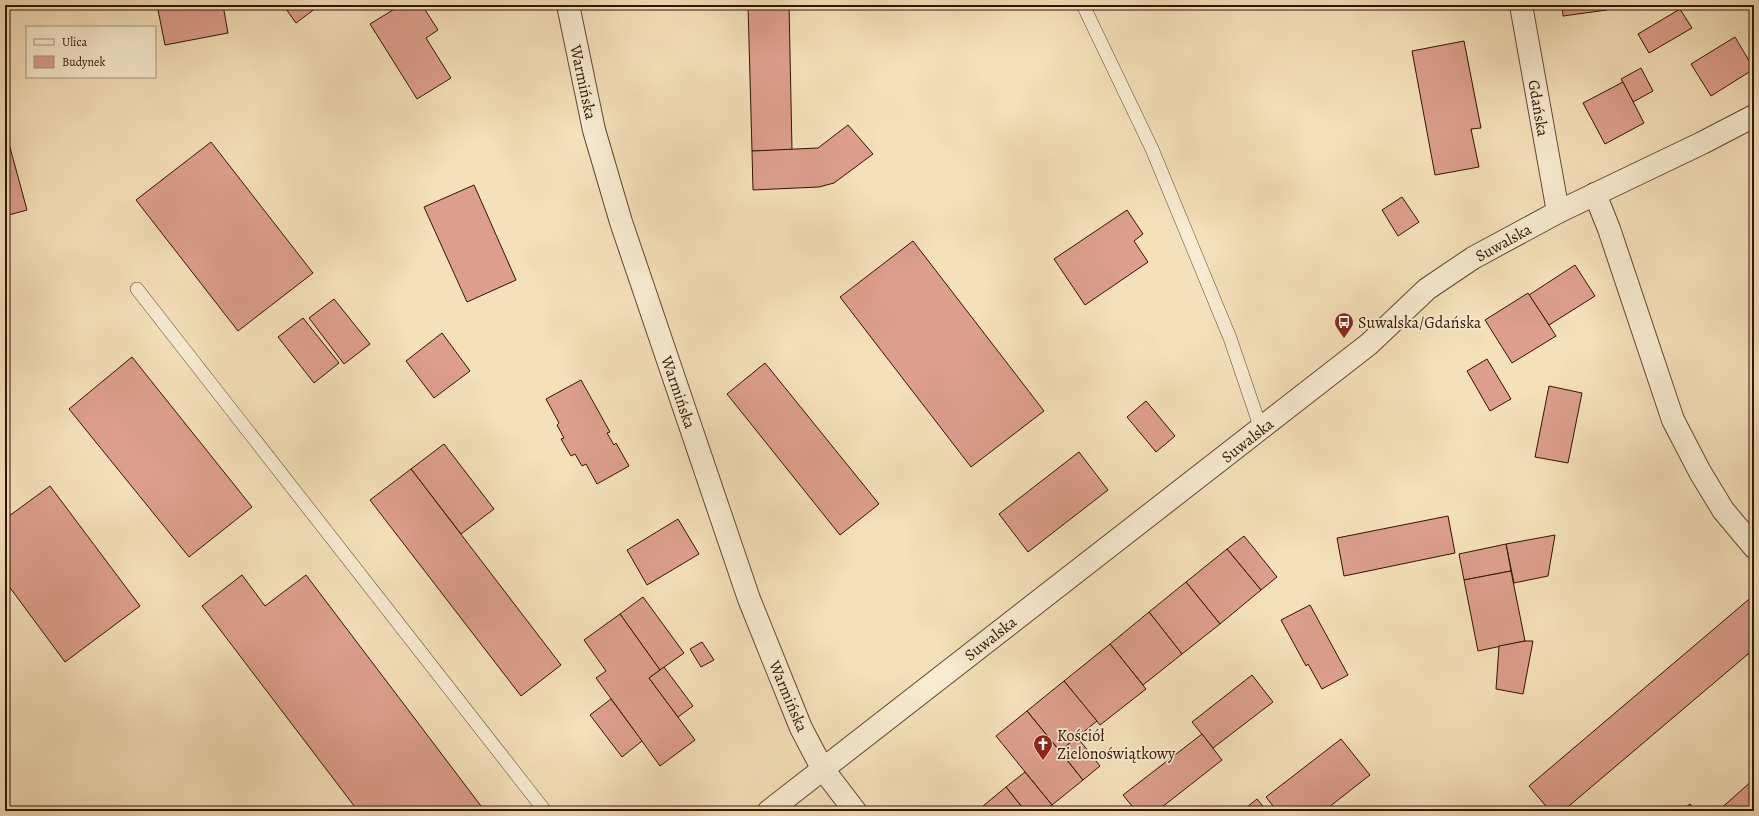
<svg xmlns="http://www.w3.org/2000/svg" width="1759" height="816" font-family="Alegreya,serif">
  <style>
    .building { fill: #dd9e8d; stroke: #301400 }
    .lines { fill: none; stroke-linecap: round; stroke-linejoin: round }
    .service-casing { stroke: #61472e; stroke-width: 14 }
    .minor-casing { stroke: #61472e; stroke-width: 24 }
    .tertiary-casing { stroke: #61472e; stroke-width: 24 }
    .service { stroke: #f8ebd2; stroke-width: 13 }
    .minor { stroke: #f8ebd2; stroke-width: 22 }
    .tertiary { stroke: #f8ebd2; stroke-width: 22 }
    .labels { text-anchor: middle; stroke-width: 3.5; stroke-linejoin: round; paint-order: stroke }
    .street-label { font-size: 16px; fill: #301400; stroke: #f8ebd2 }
    .poi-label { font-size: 16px; fill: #301400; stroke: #f8ebd2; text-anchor: start }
  </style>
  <rect width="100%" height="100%" fill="#f4e0b9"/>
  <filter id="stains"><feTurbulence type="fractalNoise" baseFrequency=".005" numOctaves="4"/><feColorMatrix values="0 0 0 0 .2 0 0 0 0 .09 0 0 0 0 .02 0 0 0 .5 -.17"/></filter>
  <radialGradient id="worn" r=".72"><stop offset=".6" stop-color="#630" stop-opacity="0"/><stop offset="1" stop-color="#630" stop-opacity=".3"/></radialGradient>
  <!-- building -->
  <g class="building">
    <path d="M 157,5 L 223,5 L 228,33 L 165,45 Z"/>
    <path d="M 283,5 L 320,5 L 296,23 Z"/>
    <path d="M 401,5 L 422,5 L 438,30 L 426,38 L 451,78 L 417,99 L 370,24 Z"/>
    <path d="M 748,5 L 789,5 L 792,150 L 752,151 Z"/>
    <path d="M 1562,5 L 1606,5 L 1607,10 L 1563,16 Z"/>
    <path d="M 1680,9 L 1692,28 L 1649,53 L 1638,34 Z"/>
    <path d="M 1735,37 L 1754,69 L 1711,96 L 1691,64 Z"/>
    <path d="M 1464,41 L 1481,128 L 1471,129 L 1479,167 L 1435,175 L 1412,51 Z"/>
    <path d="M 1641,68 L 1653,91 L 1633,102 L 1621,79 Z"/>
    <path d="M 1623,82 L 1644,123 L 1605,144 L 1583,103 Z"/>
    <path d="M 848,125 L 873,154 L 834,183 L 819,187 L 753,190 L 752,151 L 818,148 Z"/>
    <path d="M 5,129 L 27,210 L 5,216 Z"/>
    <path d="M 211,142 L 313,273 L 238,331 L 136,200 Z"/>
    <path d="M 474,185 L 516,280 L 467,302 L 424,207 Z"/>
    <path d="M 1402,197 L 1419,222 L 1398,236 L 1382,210 Z"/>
    <path d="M 1127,210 L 1143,234 L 1134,241 L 1148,262 L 1085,305 L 1054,259 Z"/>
    <path d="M 913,241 L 1044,411 L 971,467 L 840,297 Z"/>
    <path d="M 1575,265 L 1595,296 L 1549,325 L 1529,295 Z"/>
    <path d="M 1528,293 L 1556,336 L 1512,363 L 1485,320 Z"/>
    <path d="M 334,299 L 370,344 L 344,364 L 309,318 Z"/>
    <path d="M 303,318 L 339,363 L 314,383 L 278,337 Z"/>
    <path d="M 442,333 L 470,371 L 434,398 L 406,361 Z"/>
    <path d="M 132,357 L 252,507 L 189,557 L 69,409 Z"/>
    <path d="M 1487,359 L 1511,399 L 1490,411 L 1467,371 Z"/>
    <path d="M 765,363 L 879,504 L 840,535 L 727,394 Z"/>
    <path d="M 581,380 L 610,432 L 607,433 L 614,445 L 616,443 L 629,466 L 597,484 L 586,464 L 582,466 L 575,454 L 571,456 L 561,439 L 564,438 L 557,425 L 559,423 L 546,399 Z"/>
    <path d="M 1549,386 L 1582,393 L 1568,463 L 1535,457 Z"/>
    <path d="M 1146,401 L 1175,436 L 1156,452 L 1127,417 Z"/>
    <path d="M 444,444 L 494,509 L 461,534 L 411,469 Z"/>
    <path d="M 1079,452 L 1108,490 L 1028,552 L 999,514 Z"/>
    <path d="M 411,469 L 561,665 L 521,696 L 370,500 Z"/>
    <path d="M 50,486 L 140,606 L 65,662 L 5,581 L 5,519 Z"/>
    <path d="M 1448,516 L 1455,553 L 1344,576 L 1337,538 Z"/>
    <path d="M 678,519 L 699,554 L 647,585 L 627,550 Z"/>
    <path d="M 1555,535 L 1548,576 L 1514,583 L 1506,544 Z"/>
    <path d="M 1244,536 L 1277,577 L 1261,590 L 1227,549 Z"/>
    <path d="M 1506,544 L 1511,571 L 1464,580 L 1459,554 Z"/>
    <path d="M 1227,549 L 1261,590 L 1220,624 L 1186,582 Z"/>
    <path d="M 1511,571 L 1525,641 L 1478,651 L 1464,580 Z"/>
    <path d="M 242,575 L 265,606 L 306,575 L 481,806 L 475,811 L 358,811 L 202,606 Z"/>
    <path d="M 1186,582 L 1220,624 L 1182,654 L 1149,612 Z"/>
    <path d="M 1754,595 L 1754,649 L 1563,811 L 1550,811 L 1529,786 Z"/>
    <path d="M 643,597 L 684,653 L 660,670 L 620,614 Z"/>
    <path d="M 1310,605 L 1348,675 L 1322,689 L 1308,664 L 1306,666 L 1281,620 Z"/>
    <path d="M 1149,612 L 1182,654 L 1143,685 L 1110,644 Z"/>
    <path d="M 620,614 L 660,670 L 649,678 L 695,740 L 660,766 L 596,678 L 606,671 L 584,640 Z"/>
    <path d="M 1525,641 L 1533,641 L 1523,694 L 1496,689 L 1499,646 Z"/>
    <path d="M 702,642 L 714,660 L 701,667 L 690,649 Z"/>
    <path d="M 1110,644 L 1146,689 L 1100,725 L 1064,681 Z"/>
    <path d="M 664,667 L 693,706 L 678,717 L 649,678 Z"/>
    <path d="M 1252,675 L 1273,702 L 1213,748 L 1192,722 Z"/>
    <path d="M 1064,681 L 1097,721 L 1060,751 L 1027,711 Z"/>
    <path d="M 611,699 L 642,741 L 622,757 L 590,715 Z"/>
    <path d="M 1027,711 L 1083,780 L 1052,805 L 996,736 Z"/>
    <path d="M 1202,734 L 1222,760 L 1157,811 L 1136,811 L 1123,795 Z"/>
    <path d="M 1077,737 L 1100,766 L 1083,780 L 1060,751 Z"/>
    <path d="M 1341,739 L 1370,775 L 1324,811 L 1277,811 L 1266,797 Z"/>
    <path d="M 1025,772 L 1052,805 L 1045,811 L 1025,811 L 1006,787 Z"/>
    <path d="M 1754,779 L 1754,811 L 1718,811 Z"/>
    <path d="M 1006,787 L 1025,811 L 977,811 Z"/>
    <path d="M 1257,799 L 1267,811 L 1242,811 Z"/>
    <path d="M 1690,804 L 1696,811 L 1681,811 Z"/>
  </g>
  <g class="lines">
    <!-- service casing -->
    <g class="service-casing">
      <g id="service">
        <path d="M 1083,5 L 1152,149 L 1230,338 L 1261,429"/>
        <path d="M 137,289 L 545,811"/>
      </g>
    </g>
    <!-- minor casing -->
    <g class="minor-casing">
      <g id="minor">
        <path d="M 568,5 L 594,130 L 621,222 L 749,599 L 801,728 L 822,768 L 855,811"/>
        <path d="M 1521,5 L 1558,212"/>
        <path d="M 1595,194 L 1609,229 L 1673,420 L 1700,472 L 1723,510 L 1754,547"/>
      </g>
    </g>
    <!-- tertiary casing -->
    <g class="tertiary-casing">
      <path id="tertiary" d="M 769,811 L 1369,344 L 1427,289 L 1473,258 L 1558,212 L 1702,143 L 1754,116"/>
    </g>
    <!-- service -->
    <use href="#service" class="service"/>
    <!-- minor -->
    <use href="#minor" class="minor"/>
    <!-- tertiary -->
    <use href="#tertiary" class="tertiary"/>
  </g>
  <!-- icons -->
  <defs>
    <g id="bus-pin" transform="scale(1)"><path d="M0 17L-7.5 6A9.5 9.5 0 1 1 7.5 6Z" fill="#8f2418" stroke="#f8ebd2"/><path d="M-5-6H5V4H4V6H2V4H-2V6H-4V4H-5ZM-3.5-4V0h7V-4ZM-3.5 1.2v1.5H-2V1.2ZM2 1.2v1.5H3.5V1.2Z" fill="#fff"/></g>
    <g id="church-pin" transform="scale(1)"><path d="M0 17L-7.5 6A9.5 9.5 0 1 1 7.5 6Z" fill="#8f2418" stroke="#f8ebd2"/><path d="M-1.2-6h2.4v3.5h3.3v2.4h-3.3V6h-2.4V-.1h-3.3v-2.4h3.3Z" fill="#fff"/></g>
  </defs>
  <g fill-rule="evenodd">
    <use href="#bus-pin" x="1344" y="322"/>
    <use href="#church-pin" x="1043" y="744"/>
  </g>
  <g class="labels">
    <!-- street labels -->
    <g class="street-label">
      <text transform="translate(584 82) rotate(78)" y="6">Warmińska</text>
      <text transform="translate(1539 108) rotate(80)" y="6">Gdańska</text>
      <text transform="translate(1503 242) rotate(-29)" y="6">Suwalska</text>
      <text transform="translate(679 392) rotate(71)" y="6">Warmińska</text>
      <text transform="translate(1247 440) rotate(-38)" y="6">Suwalska</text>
      <text transform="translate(990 638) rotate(-38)" y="6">Suwalska</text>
      <text transform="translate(789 696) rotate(67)" y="6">Warmińska</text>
    </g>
    <!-- poi labels -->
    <g class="poi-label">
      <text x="1358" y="328">Suwalska/Gdańska</text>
      <text x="1057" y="741">Kościół<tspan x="1057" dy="18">Zielonoświątkowy</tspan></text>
    </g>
  </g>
  <!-- margin -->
  <rect width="1759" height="816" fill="none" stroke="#f4e0b9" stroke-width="20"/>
  <rect x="6" y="6" width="1747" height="804" fill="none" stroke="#301400" stroke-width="2"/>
  <rect x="10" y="10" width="1739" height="796" fill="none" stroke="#301400"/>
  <!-- legend -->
  <rect x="26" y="26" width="130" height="52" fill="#f8ebd2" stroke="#a8957e"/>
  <rect x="34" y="39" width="20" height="6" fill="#f8ebd2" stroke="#a8957e"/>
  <text x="62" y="46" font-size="12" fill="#301400">Ulica</text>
  <rect x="34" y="56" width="20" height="12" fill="#dd9e8d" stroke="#a8957e"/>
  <text x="62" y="66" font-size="12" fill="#301400">Budynek</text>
  <rect width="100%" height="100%" filter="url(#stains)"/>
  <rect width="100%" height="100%" fill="url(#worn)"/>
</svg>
